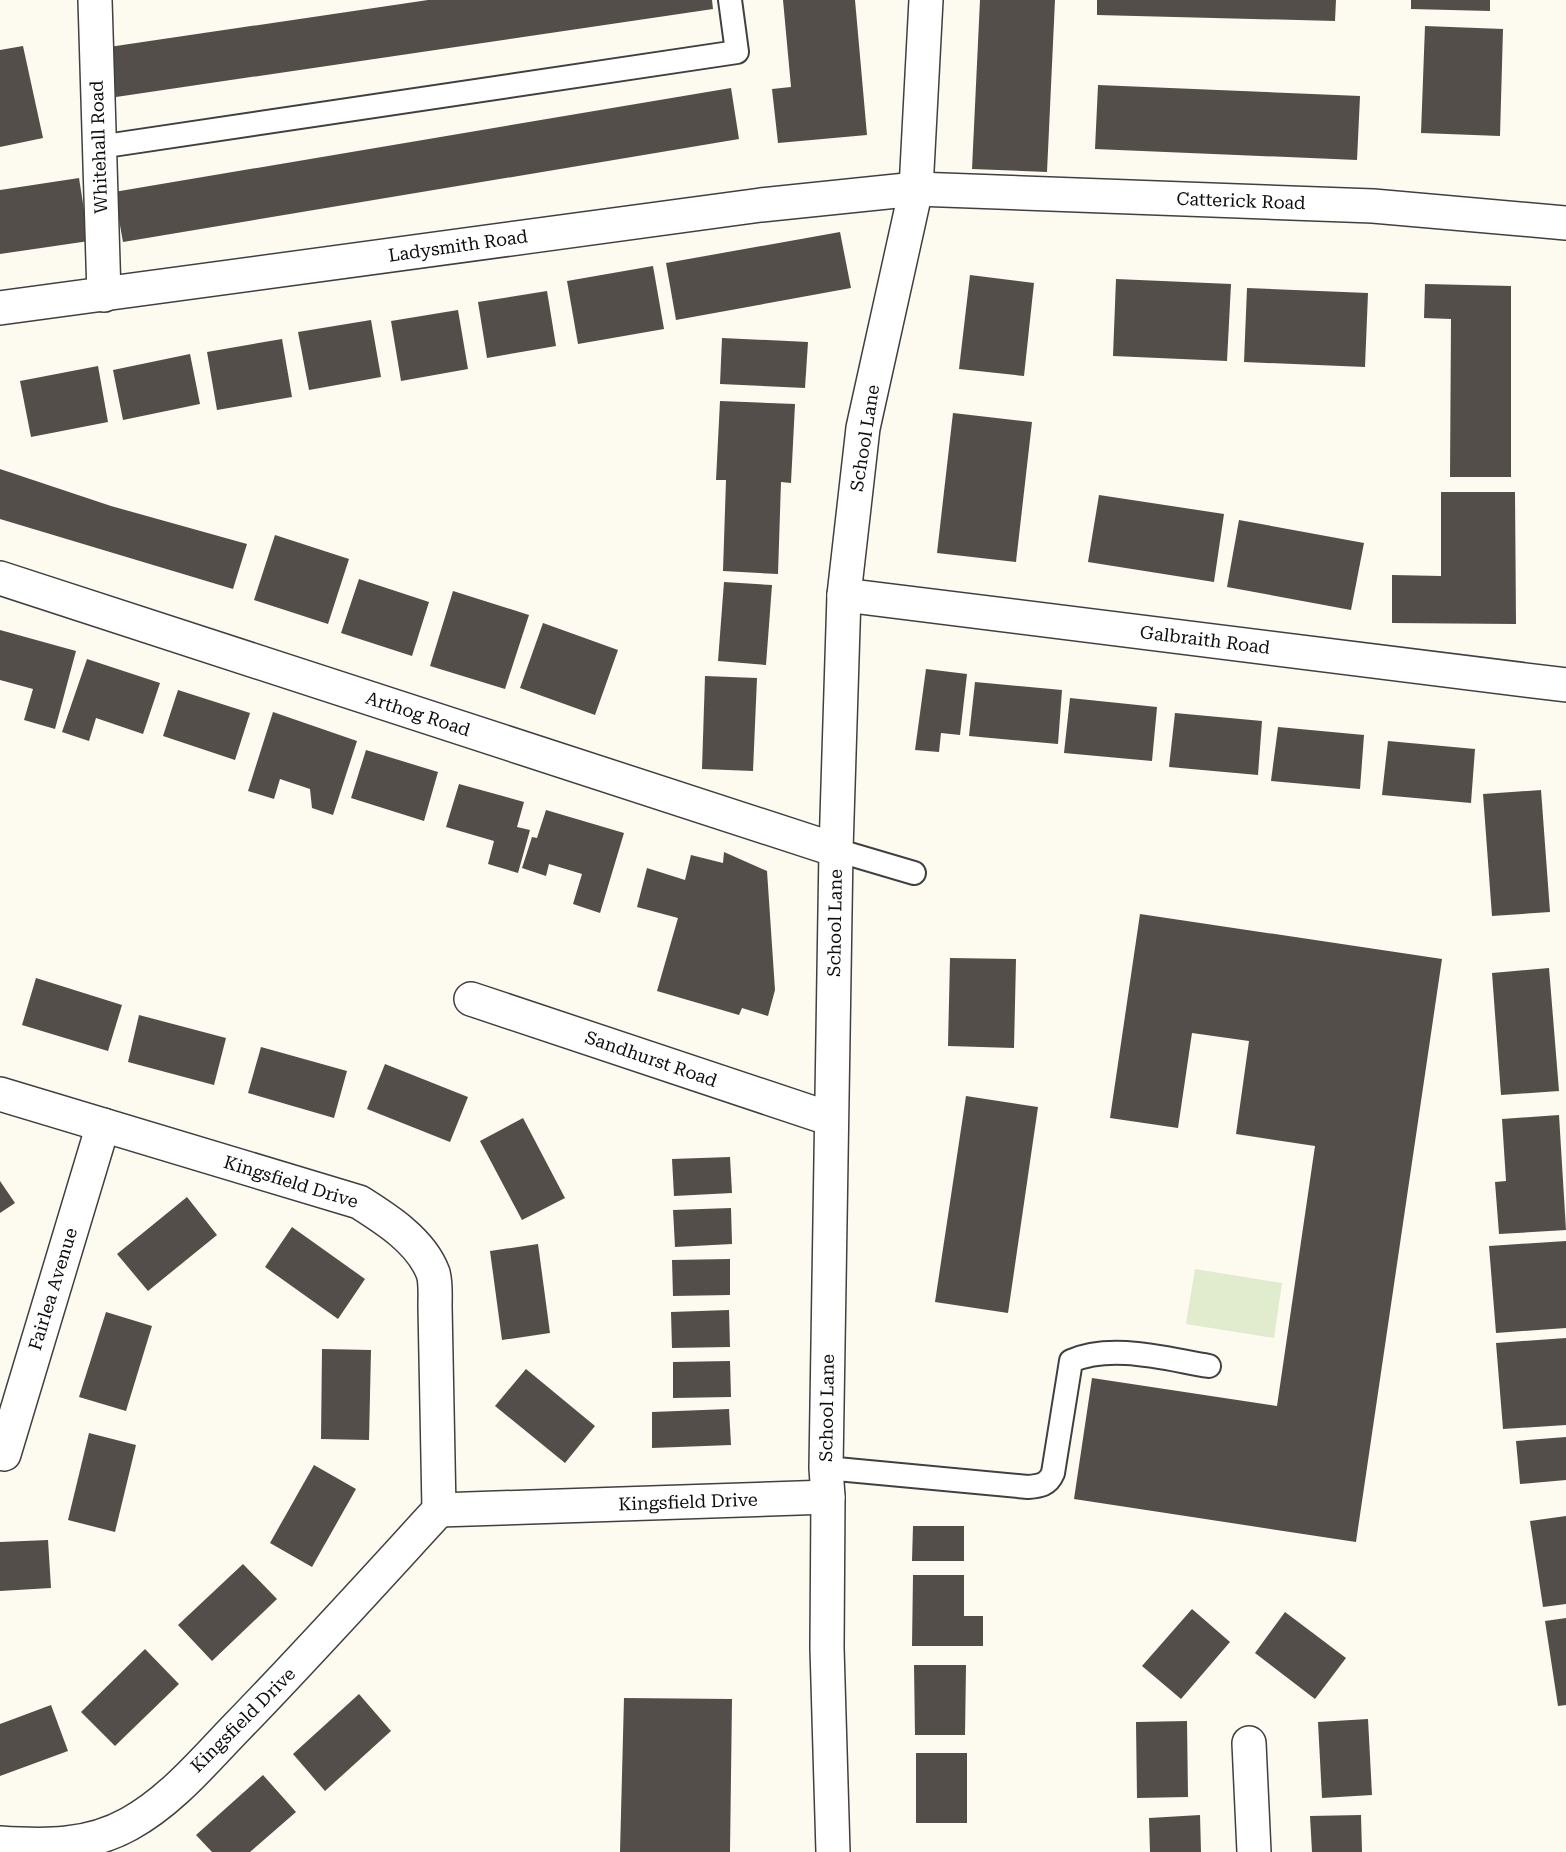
<svg xmlns="http://www.w3.org/2000/svg" width="1566" height="1852" font-family="'Roboto Serif',serif">
  <style>
    .pitch { fill: #e1ebcd }
    .building { fill: #544e4b }
    .lines { fill: none; stroke-linecap: round; stroke-linejoin: round }
    .service-casing { stroke: #404040; stroke-width: 26 }
    .minor-casing { stroke: #404040; stroke-width: 36 }
    .tertiary-casing { stroke: #404040; stroke-width: 36 }
    .service { stroke: #fff; stroke-width: 22 }
    .minor { stroke: #fff; stroke-width: 33 }
    .tertiary { stroke: #fff; stroke-width: 33 }
    .labels { text-anchor: middle; stroke-width: 6; stroke-linejoin: round; paint-order: stroke }
    .street-label { font-size: 18px; fill: #0d0d0d; stroke: #fff }
  </style>
  <rect width="100%" height="100%" fill="#fdfaef"/>
  <!-- pitch -->
  <path class="pitch" d="M 1195,1269 L 1282,1283 L 1274,1338 L 1186,1324 Z"/>
  <!-- building -->
  <g class="building">
    <path d="M 428,0 L 712,0 L 713,9 L 116,97 L 109,47 Z"/>
    <path d="M 783,0 L 855,0 L 867,135 L 778,143 L 772,89 L 791,87 Z"/>
    <path d="M 980,0 L 1055,0 L 1047,172 L 972,169 Z"/>
    <path d="M 1097,0 L 1336,0 L 1335,21 L 1097,15 Z"/>
    <path d="M 1411,0 L 1490,0 L 1490,11 L 1411,9 Z"/>
    <path d="M 1425,26 L 1503,29 L 1500,136 L 1421,133 Z"/>
    <path d="M 23,46 L 43,138 L 0,147 L 0,50 Z"/>
    <path d="M 1098,85 L 1360,96 L 1357,160 L 1095,149 Z"/>
    <path d="M 731,88 L 739,139 L 123,242 L 114,192 Z"/>
    <path d="M 79,178 L 89,241 L 0,254 L 0,190 Z"/>
    <path d="M 840,232 L 851,288 L 676,320 L 666,263 Z"/>
    <path d="M 653,266 L 664,329 L 578,344 L 567,281 Z"/>
    <path d="M 970,275 L 1034,283 L 1024,376 L 959,369 Z"/>
    <path d="M 1116,279 L 1231,284 L 1227,361 L 1113,356 Z"/>
    <path d="M 1425,284 L 1511,286 L 1511,477 L 1450,477 L 1451,319 L 1424,318 Z"/>
    <path d="M 1247,288 L 1368,293 L 1365,367 L 1244,362 Z"/>
    <path d="M 547,291 L 556,346 L 487,358 L 478,302 Z"/>
    <path d="M 458,310 L 468,369 L 401,381 L 391,321 Z"/>
    <path d="M 371,320 L 381,377 L 309,390 L 298,332 Z"/>
    <path d="M 722,338 L 808,342 L 805,388 L 720,384 Z"/>
    <path d="M 282,339 L 292,397 L 217,410 L 207,352 Z"/>
    <path d="M 190,354 L 200,404 L 123,420 L 113,370 Z"/>
    <path d="M 98,366 L 108,422 L 31,437 L 20,381 Z"/>
    <path d="M 720,401 L 795,404 L 791,483 L 781,482 L 778,574 L 723,571 L 726,480 L 716,480 Z"/>
    <path d="M 953,413 L 1032,422 L 1016,562 L 937,553 Z"/>
    <path d="M 0,469 L 111,506 L 247,544 L 233,589 L 0,519 Z"/>
    <path d="M 1441,492 L 1515,492 L 1516,624 L 1392,623 L 1392,575 L 1441,576 Z"/>
    <path d="M 1099,495 L 1224,514 L 1214,582 L 1088,562 Z"/>
    <path d="M 1239,520 L 1364,543 L 1351,610 L 1227,587 Z"/>
    <path d="M 275,535 L 349,559 L 328,624 L 254,600 Z"/>
    <path d="M 359,579 L 429,602 L 412,656 L 341,633 Z"/>
    <path d="M 724,582 L 772,585 L 766,665 L 718,661 Z"/>
    <path d="M 453,591 L 529,615 L 505,689 L 430,666 Z"/>
    <path d="M 543,623 L 618,650 L 595,715 L 520,688 Z"/>
    <path d="M 0,630 L 76,651 L 55,729 L 24,720 L 33,689 L 0,680 Z"/>
    <path d="M 87,659 L 160,683 L 143,734 L 96,718 L 89,741 L 62,732 Z"/>
    <path d="M 926,669 L 967,674 L 960,735 L 941,733 L 939,752 L 915,750 Z"/>
    <path d="M 705,676 L 757,678 L 753,771 L 702,769 Z"/>
    <path d="M 975,682 L 1062,690 L 1058,744 L 969,736 Z"/>
    <path d="M 178,690 L 250,713 L 235,760 L 163,736 Z"/>
    <path d="M 1070,698 L 1157,707 L 1152,761 L 1064,753 Z"/>
    <path d="M 273,712 L 357,741 L 333,815 L 312,808 L 310,789 L 280,779 L 274,799 L 248,791 Z"/>
    <path d="M 1175,713 L 1262,721 L 1258,775 L 1169,767 Z"/>
    <path d="M 1278,727 L 1364,735 L 1360,789 L 1271,781 Z"/>
    <path d="M 1388,741 L 1475,749 L 1471,803 L 1382,795 Z"/>
    <path d="M 366,750 L 438,772 L 424,821 L 351,798 Z"/>
    <path d="M 459,784 L 524,802 L 517,827 L 530,830 L 518,873 L 488,864 L 494,841 L 446,827 Z"/>
    <path d="M 1541,790 L 1550,912 L 1492,916 L 1483,794 Z"/>
    <path d="M 546,810 L 624,833 L 600,913 L 573,904 L 582,874 L 549,864 L 546,876 L 522,868 L 532,837 L 537,838 Z"/>
    <path d="M 724,852 L 767,871 L 775,990 L 768,1016 L 742,1008 L 739,1015 L 657,991 L 678,918 L 637,907 L 647,868 L 685,880 L 691,855 L 723,863 Z"/>
    <path d="M 1140,914 L 1442,959 L 1356,1542 L 1074,1499 L 1092,1378 L 1277,1406 L 1315,1146 L 1236,1134 L 1249,1041 L 1192,1033 L 1178,1128 L 1110,1118 Z"/>
    <path d="M 950,958 L 1016,959 L 1014,1048 L 948,1046 Z"/>
    <path d="M 1549,968 L 1559,1091 L 1501,1095 L 1492,973 Z"/>
    <path d="M 36,978 L 122,1005 L 108,1051 L 22,1025 Z"/>
    <path d="M 139,1015 L 226,1038 L 214,1085 L 128,1062 Z"/>
    <path d="M 261,1047 L 347,1071 L 334,1118 L 248,1093 Z"/>
    <path d="M 385,1064 L 468,1097 L 450,1142 L 367,1109 Z"/>
    <path d="M 966,1096 L 1038,1107 L 1008,1313 L 935,1302 Z"/>
    <path d="M 1559,1115 L 1566,1230 L 1499,1234 L 1495,1182 L 1506,1181 L 1502,1119 Z"/>
    <path d="M 523,1118 L 565,1198 L 522,1220 L 480,1141 Z"/>
    <path d="M 730,1157 L 732,1193 L 674,1196 L 672,1159 Z"/>
    <path d="M 0,1181 L 15,1203 L 0,1213 Z"/>
    <path d="M 187,1197 L 217,1235 L 148,1291 L 117,1254 Z"/>
    <path d="M 731,1208 L 732,1244 L 675,1247 L 673,1210 Z"/>
    <path d="M 292,1227 L 365,1279 L 338,1319 L 265,1267 Z"/>
    <path d="M 1566,1241 L 1566,1328 L 1496,1333 L 1489,1246 Z"/>
    <path d="M 538,1244 L 550,1333 L 502,1340 L 490,1251 Z"/>
    <path d="M 730,1259 L 730,1295 L 673,1296 L 672,1260 Z"/>
    <path d="M 729,1310 L 730,1347 L 672,1348 L 671,1312 Z"/>
    <path d="M 106,1312 L 152,1326 L 126,1411 L 79,1397 Z"/>
    <path d="M 1566,1338 L 1566,1425 L 1503,1429 L 1496,1343 Z"/>
    <path d="M 322,1349 L 371,1350 L 369,1440 L 321,1439 Z"/>
    <path d="M 730,1361 L 731,1397 L 673,1398 L 673,1362 Z"/>
    <path d="M 526,1369 L 595,1426 L 565,1463 L 495,1406 Z"/>
    <path d="M 729,1409 L 731,1445 L 652,1448 L 652,1412 Z"/>
    <path d="M 89,1433 L 136,1445 L 115,1532 L 68,1520 Z"/>
    <path d="M 1566,1437 L 1566,1480 L 1520,1484 L 1516,1441 Z"/>
    <path d="M 314,1465 L 356,1489 L 312,1567 L 270,1543 Z"/>
    <path d="M 1566,1516 L 1566,1604 L 1543,1607 L 1530,1521 Z"/>
    <path d="M 913,1526 L 964,1526 L 964,1561 L 912,1561 Z"/>
    <path d="M 48,1540 L 51,1588 L 0,1591 L 0,1542 Z"/>
    <path d="M 243,1564 L 277,1599 L 212,1661 L 178,1625 Z"/>
    <path d="M 913,1575 L 964,1575 L 964,1616 L 983,1616 L 983,1646 L 912,1646 Z"/>
    <path d="M 1192,1609 L 1230,1642 L 1181,1699 L 1142,1666 Z"/>
    <path d="M 1285,1612 L 1346,1658 L 1315,1699 L 1255,1653 Z"/>
    <path d="M 1566,1618 L 1566,1705 L 1558,1706 L 1545,1621 Z"/>
    <path d="M 145,1649 L 179,1684 L 115,1746 L 81,1712 Z"/>
    <path d="M 914,1665 L 966,1665 L 965,1735 L 915,1735 Z"/>
    <path d="M 359,1694 L 391,1731 L 325,1791 L 293,1754 Z"/>
    <path d="M 624,1698 L 732,1699 L 730,1852 L 620,1852 Z"/>
    <path d="M 51,1705 L 68,1751 L 0,1776 L 0,1724 Z"/>
    <path d="M 1368,1719 L 1372,1795 L 1322,1798 L 1318,1722 Z"/>
    <path d="M 1187,1721 L 1188,1797 L 1137,1798 L 1136,1722 Z"/>
    <rect x="916" y="1753" width="51" height="70"/>
    <path d="M 263,1775 L 296,1812 L 250,1852 L 212,1852 L 196,1835 Z"/>
    <path d="M 1200,1815 L 1201,1852 L 1150,1852 L 1149,1818 Z"/>
    <path d="M 1361,1815 L 1362,1852 L 1312,1852 L 1310,1816 Z"/>
  </g>
  <g class="lines">
    <!-- service casing -->
    <g class="service-casing">
      <g id="service">
        <path d="M 99,147 L 737,52 L 730,0"/>
        <path d="M 836,850 L 914,873"/>
        <path d="M 826,1468 L 1028,1487 C 1040,1486 1048,1485 1053,1473 L 1071,1361 C 1112,1343 1166,1359 1209,1366"/>
      </g>
    </g>
    <!-- minor casing -->
    <g class="minor-casing">
      <g id="minor">
        <path d="M 95,0 L 104,295"/>
        <path d="M 0,308 L 761,205 L 916,189 L 1373,206 L 1566,223"/>
        <path d="M 0,578 L 836,850"/>
        <path d="M 844,595 L 1566,685"/>
        <path d="M 471,999 L 831,1119"/>
        <path d="M 0,1094 L 359,1202 C 386,1219 421,1241 433,1273 C 436,1282 435,1296 435,1306 L 439,1510 C 372,1583 306,1656 237,1727 C 204,1761 171,1801 129,1824 C 88,1847 44,1846 0,1843"/>
        <path d="M 4,1454 L 103,1125"/>
        <path d="M 439,1510 L 828,1497"/>
        <path d="M 1249,1743 L 1254,1852"/>
      </g>
    </g>
    <!-- tertiary casing -->
    <g class="tertiary-casing">
      <path id="tertiary" d="M 833,1852 L 827,1648 L 828,1497 L 826,1468 L 836,850 L 844,595 L 863,428 L 916,189 L 926,0"/>
    </g>
    <!-- service -->
    <use href="#service" class="service"/>
    <!-- minor -->
    <use href="#minor" class="minor"/>
    <!-- tertiary -->
    <use href="#tertiary" class="tertiary"/>
  </g>
  <g class="labels">
    <!-- street labels -->
    <g class="street-label">
      <text transform="translate(99 147) rotate(-92)" y="6">Whitehall Road</text>
      <text transform="translate(1241 201) rotate(2)" y="6">Catterick Road</text>
      <text transform="translate(458 246) rotate(-8)" y="6">Ladysmith Road</text>
      <text transform="translate(865 438) rotate(-81)" y="6">School Lane</text>
      <text transform="translate(1205 640) rotate(7)" y="6">Galbraith Road</text>
      <text transform="translate(418 714) rotate(18)" y="6">Arthog Road</text>
      <text transform="translate(835 923) rotate(-89)" y="6">School Lane</text>
      <text transform="translate(651 1059) rotate(19)" y="6">Sandhurst Road</text>
      <text transform="translate(291 1182) rotate(17)" y="6">Kingsfield Drive</text>
      <text transform="translate(53 1289) rotate(-73)" y="6">Fairlea Avenue</text>
      <text transform="translate(827 1408) rotate(-89)" y="6">School Lane</text>
      <text transform="translate(688 1502) rotate(-2)" y="6">Kingsfield Drive</text>
      <text transform="translate(243 1720) rotate(-45)" y="6">Kingsfield Drive</text>
    </g>
  </g>
</svg>
